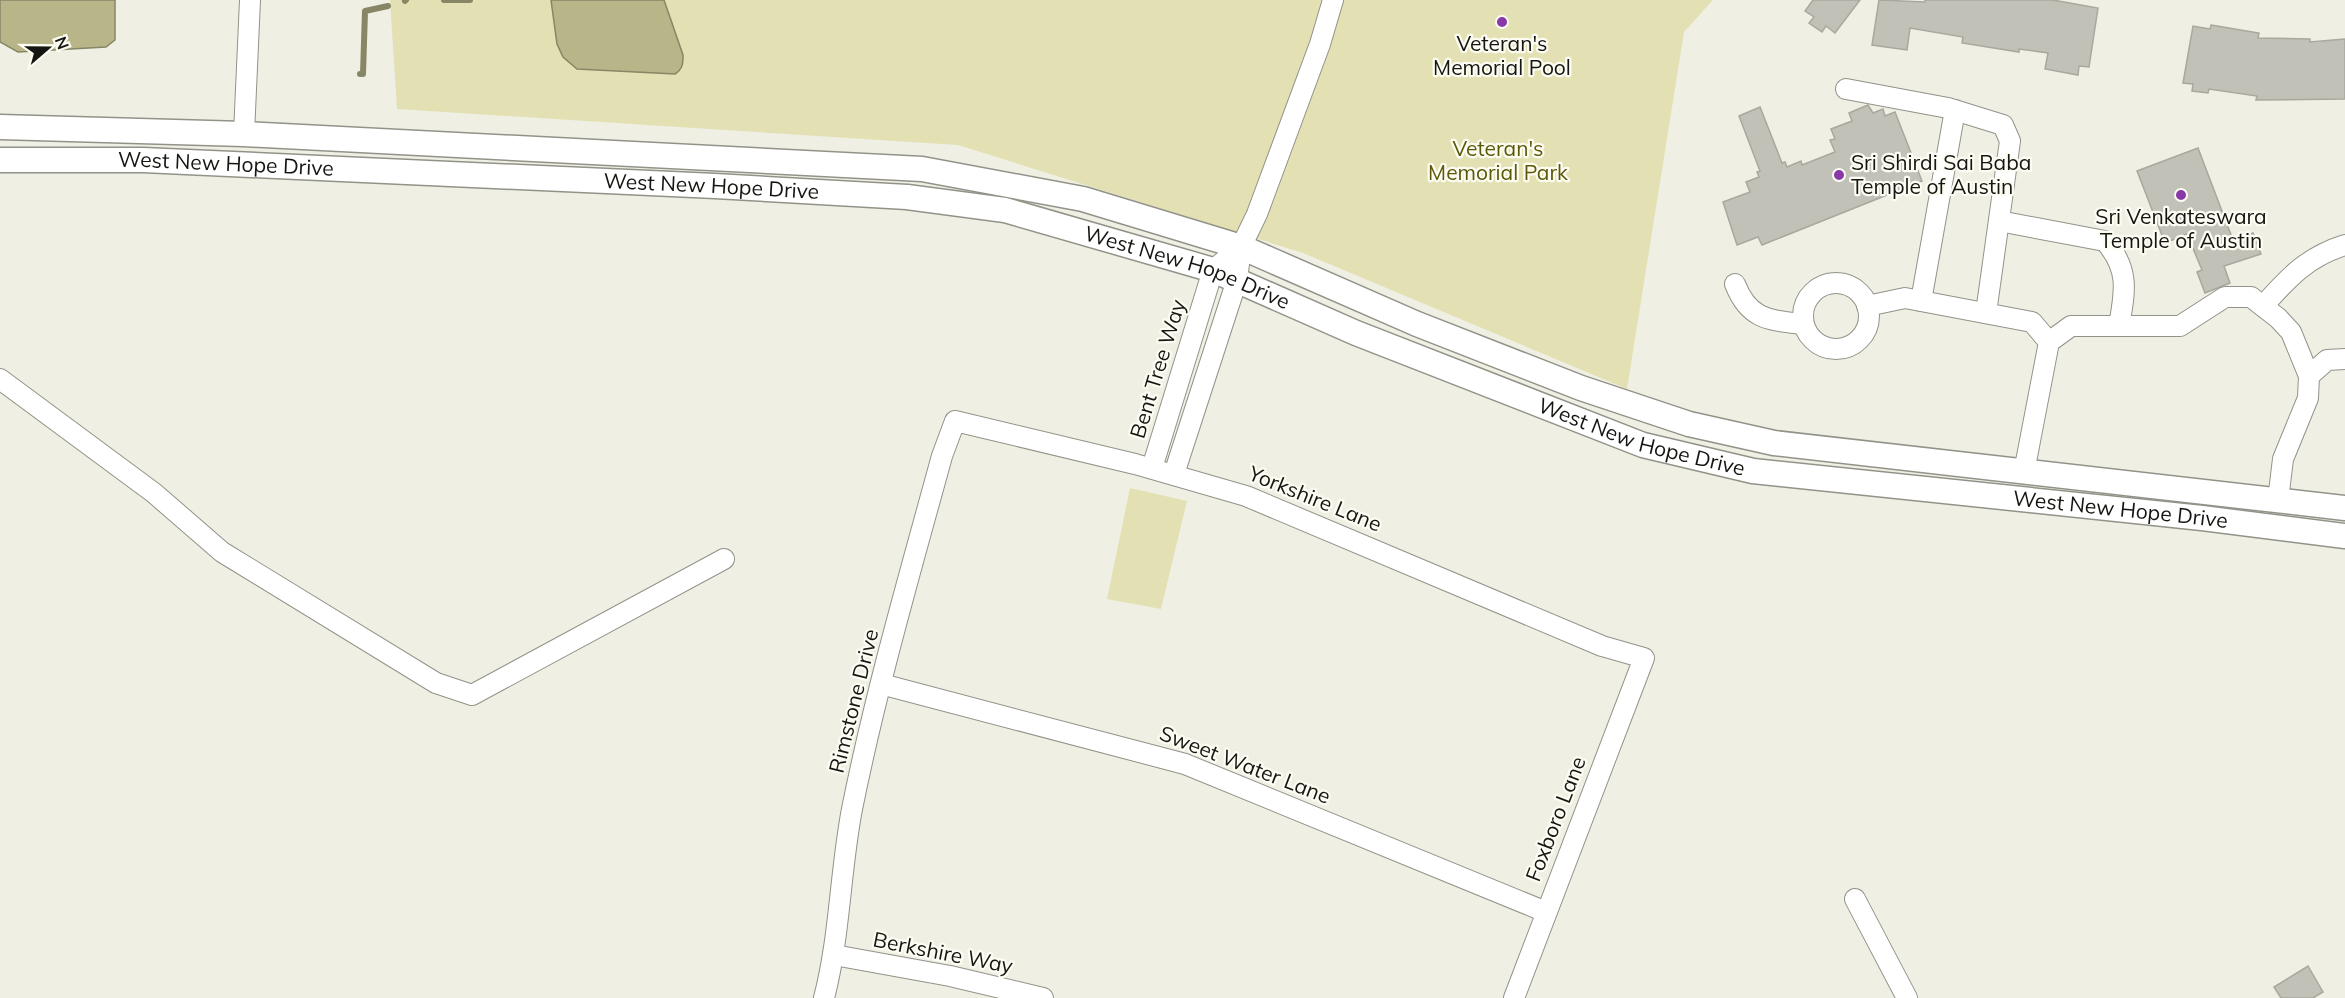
<svg xmlns="http://www.w3.org/2000/svg" width="2345" height="998" font-family="Mulish,sans-serif">
  <style>
    .green { fill: #e3e1b3 }
    .water { fill: #b8b688; stroke: #878665; stroke-width: 1.5 }
    .lines { fill: none; stroke-linecap: round; stroke-linejoin: round }
    .stream { stroke: #878665; stroke-width: 6 }
    .building { fill: #c1c1b7; stroke: #a9a89f; stroke-width: 1.5 }
    .minor-casing { stroke: #939289; stroke-width: 22 }
    .major-casing { stroke: #939289; stroke-width: 27 }
    .minor { stroke: #fff; stroke-width: 20 }
    .major { stroke: #fff; stroke-width: 24 }
    .poi-dot { fill: #8838a7; stroke: #fcfcf2; stroke-width: 2 }
    .labels { text-anchor: middle; stroke-width: 4.5; stroke-linejoin: round; paint-order: stroke }
    .poi-label { font-size: 21px; fill: #151512; stroke: #fcfcf2 }
    .park-label { font-size: 21px; fill: #5d5708; stroke: #fcfcf2 }
    .street-label { font-size: 21px; fill: #151512; stroke: #fcfcf2 }
  </style>
  <rect width="100%" height="100%" fill="#efefe4"/>
  <!-- green -->
  <g class="green">
    <path d="M 390,0 L 1713,0 L 1684,32 L 1627,389 L 1303,253 L 958,145 L 397,109 Z"/>
    <path d="M 1130,488 L 1187,501 L 1161,609 L 1107,599 Z"/>
  </g>
  <!-- water -->
  <g class="water">
    <path d="M 0,0 L 115,0 L 115,40 L 106,47 L 18,52 L 0,42 Z"/>
    <path d="M 551,0 L 664,0 L 683,55 C 683,63 683,69 675,74 L 577,69 L 563,57 L 557,44 Z"/>
  </g>
  <g class="lines">
    <!-- stream -->
    <g class="stream">
      <path d="M 444,0 L 470,0"/>
      <path d="M 405,1 L 406,0"/>
      <path d="M 360,74 L 363,74 L 365,11 L 388,6"/>
    </g>
  </g>
  <!-- building -->
  <g class="building">
    <path d="M 1813,0 L 1860,0 L 1835,33 L 1826,26 L 1822,32 L 1809,23 L 1814,17 L 1805,11 Z"/>
    <path d="M 1879,0 L 1925,2 L 1925,0 L 2053,0 L 2098,8 L 2089,67 L 2079,66 L 2078,75 L 2045,69 L 2048,53 L 2019,49 L 2019,52 L 1962,43 L 1963,37 L 1910,28 L 1907,50 L 1872,45 Z"/>
    <path d="M 2211,25 L 2259,33 L 2258,38 L 2310,39 L 2310,42 L 2345,39 L 2345,99 L 2256,100 L 2257,96 L 2209,89 L 2208,93 L 2192,91 L 2193,84 L 2183,83 L 2193,26 L 2210,29 Z"/>
    <path d="M 1868,105 L 1873,113 L 1883,109 L 1885,116 L 1895,112 L 1922,181 L 1762,245 L 1758,237 L 1737,245 L 1723,202 L 1750,192 L 1746,182 L 1759,177 L 1757,172 L 1760,171 L 1739,116 L 1760,107 L 1782,163 L 1785,162 L 1787,167 L 1801,161 L 1802,165 L 1835,152 L 1830,140 L 1835,139 L 1831,129 L 1852,121 L 1849,113 Z"/>
    <path d="M 2198,148 L 2233,240 L 2253,233 L 2261,254 L 2224,266 L 2230,283 L 2205,293 L 2197,272 L 2202,270 L 2187,234 L 2165,243 L 2137,171 Z"/>
    <path d="M 2308,966 L 2323,992 L 2313,998 L 2281,998 L 2274,987 Z"/>
  </g>
  <g class="lines">
    <!-- minor casing -->
    <g class="minor-casing">
      <g id="minor">
        <path d="M 1846,89 L 1948,108 L 2003,125 L 2010,141 L 1986,313"/>
        <path d="M 244,134 L 250,0"/>
        <path d="M 1999,221 L 2105,241 C 2130,270 2125,291 2119,326"/>
        <circle cx="1836" cy="316" r="33"/>
        <path d="M 1735,284 C 1749,320 1769,320 1803,324"/>
        <path d="M 1921,301 L 1955,110"/>
        <path d="M 1867,306 L 1905,298 L 2032,322 L 2049,342"/>
        <path d="M 2263,306 C 2289,277 2307,257 2345,245"/>
        <path d="M 2309,376 L 2327,360 L 2345,359"/>
        <path d="M 0,379 L 154,493 L 222,552 L 436,683 L 472,695 L 724,559"/>
        <path d="M 1152,468 L 1213,270 L 1241,247"/>
        <path d="M 2024,472 L 2049,342 L 2071,326 L 2180,326 L 2225,297 L 2251,297 L 2278,318 L 2291,332 L 2309,376 L 2308,398 L 2283,459 L 2278,500"/>
        <path d="M 1174,474 L 1237,280 L 1241,247 L 1257,214 L 1320,44 L 1333,0"/>
        <path d="M 881,684 L 1185,764 L 1546,912"/>
        <path d="M 1855,899 L 1907,998"/>
        <path d="M 834,955 L 950,976 L 1043,998"/>
        <path d="M 824,998 C 840,936 840,872 852,809 C 876,690 910,573 942,456 L 955,421 L 1135,464 L 1246,496 L 1602,646 L 1644,658 L 1514,998"/>
      </g>
    </g>
    <!-- major casing -->
    <g class="major-casing">
      <g id="major">
        <path d="M 0,127 L 244,134 L 922,169 L 1083,199 L 1241,247 L 1417,324 L 1581,388 L 1689,424 L 1774,443 L 2345,508"/>
        <path id="s1" d="M 0,160 L 143,160 L 715,186 L 907,197 L 1005,210 L 1213,270 L 1356,333 L 1643,445 L 1753,471 L 2202,518 L 2345,536"/>
      </g>
    </g>
    <!-- minor -->
    <use href="#minor" class="minor"/>
    <!-- major -->
    <use href="#major" class="major"/>
  </g>
  <!-- markers -->
  <g class="poi-dot">
    <circle cx="1502" cy="22" r="6"/>
    <circle cx="1839" cy="175" r="6"/>
    <circle cx="2181" cy="195" r="6"/>
  </g>
  <g class="labels">
    <!-- poi labels -->
    <g class="poi-label">
      <text x="1502" y="51">Veteran's<tspan x="1502" dy="24">Memorial Pool</tspan></text>
      <text x="1851" y="170" text-anchor="start">Sri Shirdi Sai Baba<tspan x="1851" dy="24">Temple of Austin</tspan></text>
      <text x="2181" y="224">Sri Venkateswara<tspan x="2181" dy="24">Temple of Austin</tspan></text>
    </g>
    <!-- park labels -->
    <g class="park-label">
      <text x="1498" y="156">Veteran's<tspan x="1498" dy="24">Memorial Park</tspan></text>
    </g>
    <!-- street labels -->
    <g class="street-label">
      <text dy="7" stroke="none"><textPath href="#s1" startOffset="226">West New Hope Drive</textPath></text>
      <text dy="7" stroke="none"><textPath href="#s1" startOffset="712">West New Hope Drive</textPath></text>
      <text dy="7" stroke="none"><textPath href="#s1" startOffset="1198">West New Hope Drive</textPath></text>
      <text transform="translate(1158 369) rotate(-73)" y="7">Bent Tree Way</text>
      <text dy="7" stroke="none"><textPath href="#s1" startOffset="1684">West New Hope Drive</textPath></text>
      <text transform="translate(1315 499) rotate(22)" y="7">Yorkshire Lane</text>
      <text dy="7" stroke="none"><textPath href="#s1" startOffset="2170">West New Hope Drive</textPath></text>
      <text transform="translate(854 701) rotate(-76)" y="7">Rimstone Drive</text>
      <text transform="translate(1245 765) rotate(21)" y="7">Sweet Water Lane</text>
      <text transform="translate(1556 819) rotate(-69)" y="7">Foxboro Lane</text>
      <text transform="translate(943 953) rotate(11)" y="7">Berkshire Way</text>
    </g>
  </g>
  <!-- north arrow -->
  <g transform="translate(48 48) rotate(70)" stroke="#fcfcf2" stroke-width="4.5" paint-order="stroke">
  <path d="M0-4.5L10 22L0 15L-10 22Z" fill="#151512"/>
  <text y="-9" font-size="16" font-weight="bold" text-anchor="middle" fill="#151512">N</text>
  </g>
</svg>
